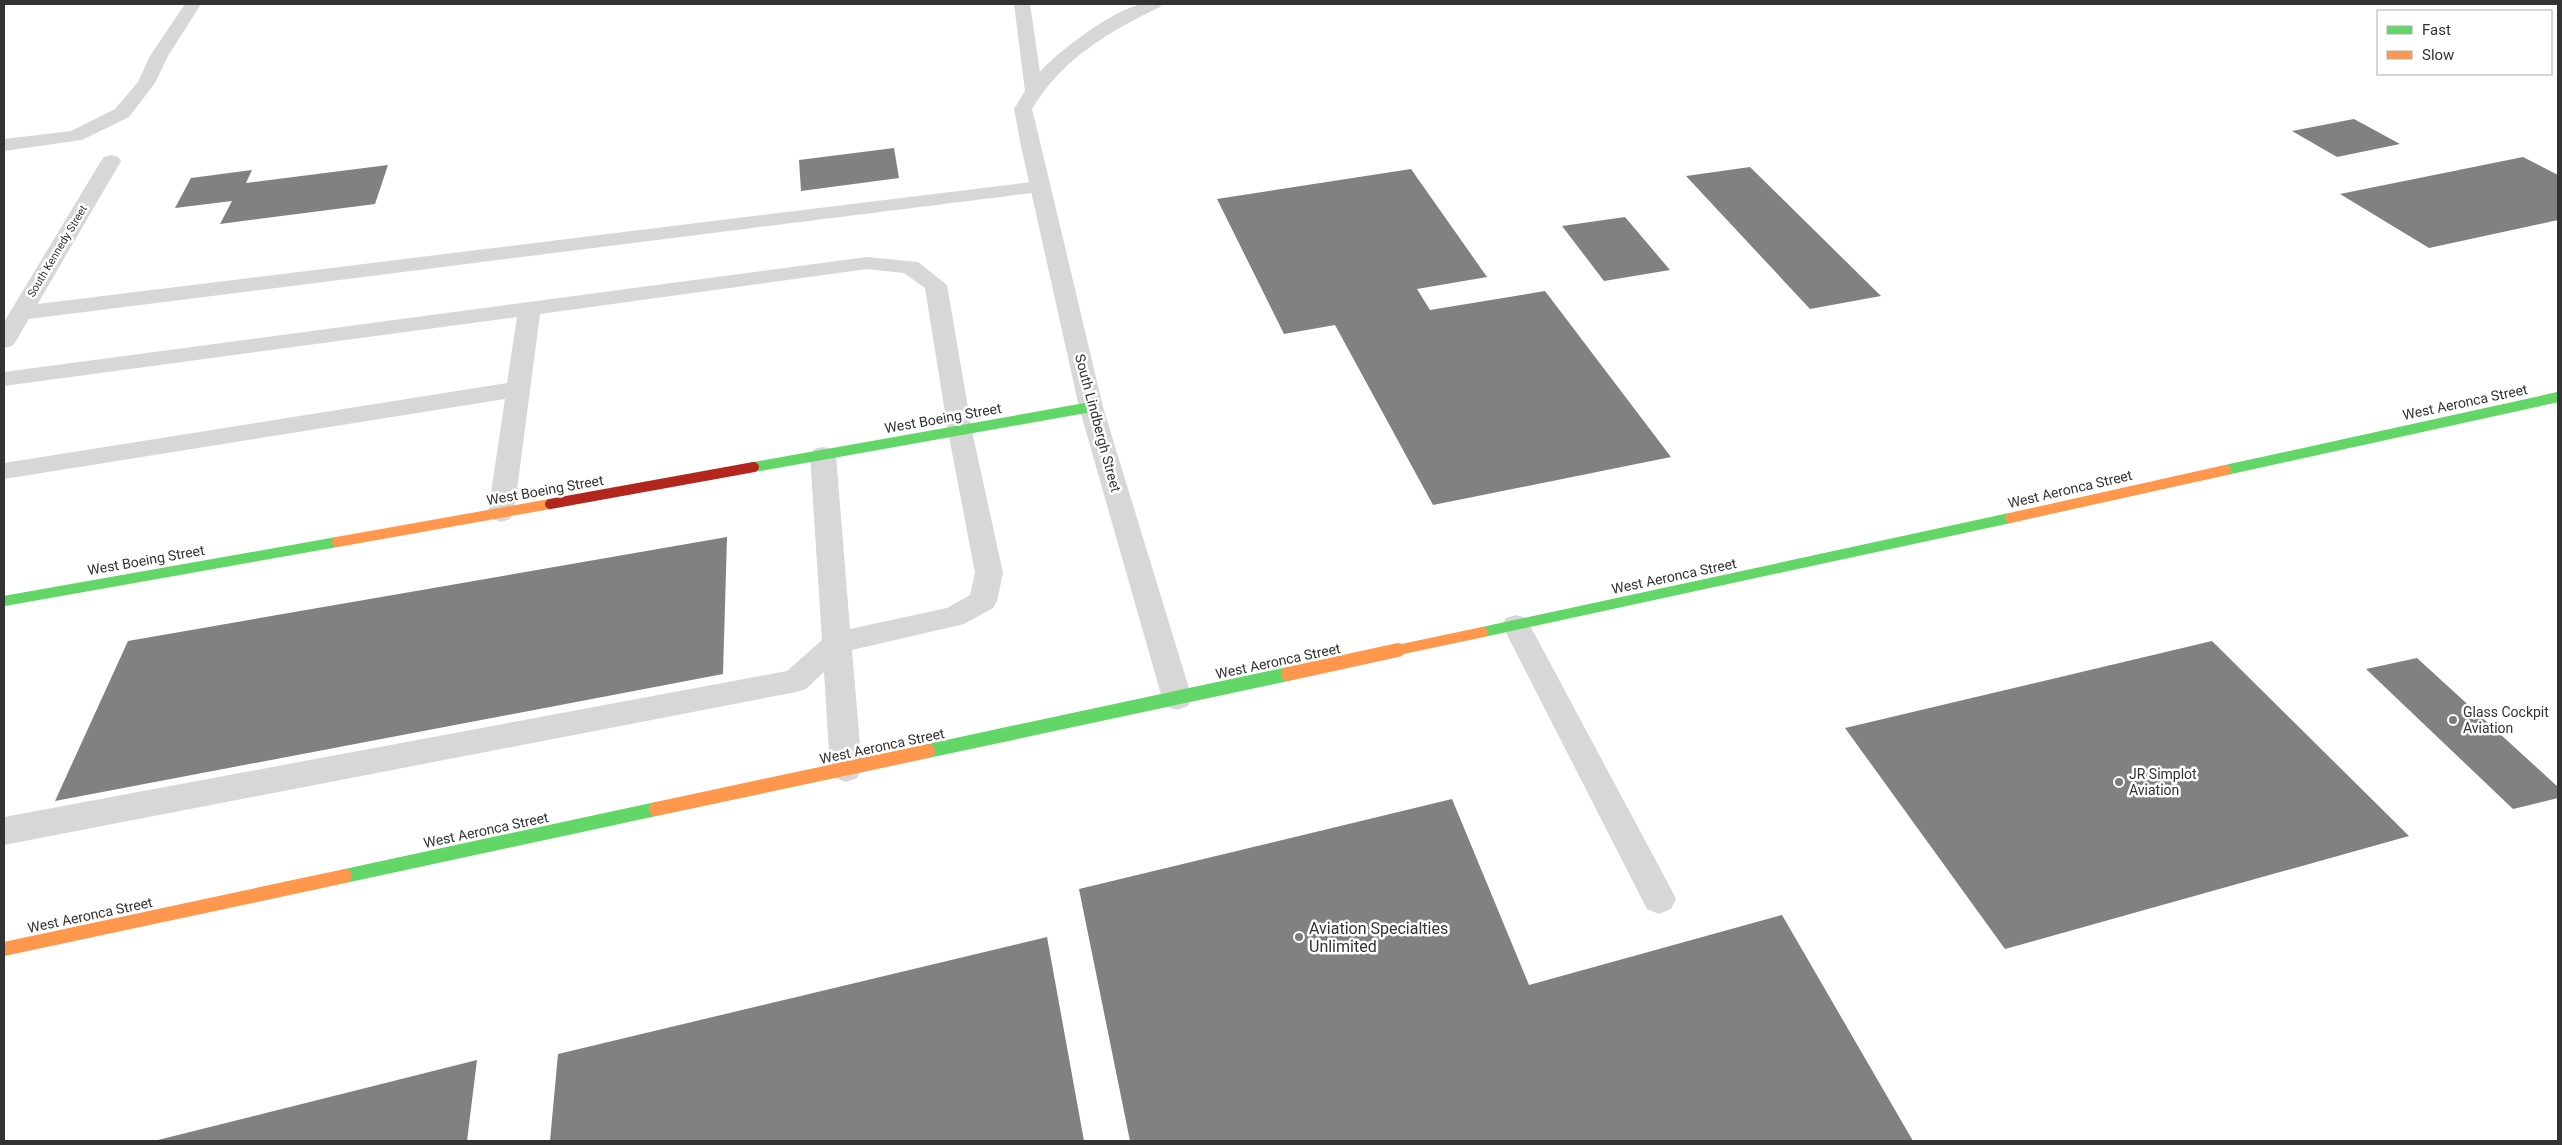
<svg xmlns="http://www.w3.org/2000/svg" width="2562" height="1145" font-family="Roboto,sans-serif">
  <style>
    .building { fill: #818181 }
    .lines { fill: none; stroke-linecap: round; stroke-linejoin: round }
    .lane { fill: #d7d7d7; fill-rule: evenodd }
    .street { fill: #d7d7d7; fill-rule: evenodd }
    .fast-far1 { stroke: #63d668; stroke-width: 10 }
    .fast { stroke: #63d668; stroke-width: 14 }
    .slow-far1 { stroke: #ff974d; stroke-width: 10 }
    .slow { stroke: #ff974d; stroke-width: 14 }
    .jam { stroke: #b3261e; stroke-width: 10 }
    .poi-dot { fill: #7a7a7a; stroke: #fff; stroke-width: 2 }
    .labels { text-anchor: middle; stroke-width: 5; stroke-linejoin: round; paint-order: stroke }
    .far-street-label { font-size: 11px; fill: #333; stroke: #fff }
    .street-label { font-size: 14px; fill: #333; stroke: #fff }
    .poi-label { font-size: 14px; fill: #333; stroke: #fff; text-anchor: start }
    .near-poi-label { font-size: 16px; fill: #333; stroke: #fff; text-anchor: start }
  </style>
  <rect width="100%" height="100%" fill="#fff"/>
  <!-- building -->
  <g class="building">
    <path d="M 2354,119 L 2400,144 L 2337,157 L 2292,131 Z"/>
    <path d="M 894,148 L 899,178 L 801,191 L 799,160 Z"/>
    <path d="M 2523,157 L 2558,175 L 2558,220 L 2429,248 L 2340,194 Z"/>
    <path d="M 388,165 L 375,204 L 220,224 L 232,201 L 175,208 L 191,178 L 252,170 L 246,183 Z"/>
    <path d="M 1750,167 L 1881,296 L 1810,309 L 1686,176 Z"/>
    <path d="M 1411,169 L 1487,277 L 1417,289 L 1430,310 L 1545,291 L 1671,457 L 1433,505 L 1335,325 L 1284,334 L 1217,199 Z"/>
    <path d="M 1625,217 L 1670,270 L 1604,281 L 1562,226 Z"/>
    <path d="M 727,537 L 723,674 L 55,801 L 128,641 Z"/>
    <path d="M 2212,641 L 2409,836 L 2005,949 L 1845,728 Z"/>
    <path d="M 2417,658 L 2558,787 L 2558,798 L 2513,809 L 2366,669 Z"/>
    <path d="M 1452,799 L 1529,985 L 1782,915 L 1913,1141 L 1130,1141 L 1079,889 Z"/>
    <path d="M 1047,937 L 1084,1141 L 550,1141 L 558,1054 Z"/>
    <path d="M 477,1060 L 467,1141 L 154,1141 Z"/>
  </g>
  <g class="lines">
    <!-- lane -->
    <g class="lane">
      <path d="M 1014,4 L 1030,4 L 1040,72 C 1057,52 1117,7 1143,4 C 1149,3 1156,4 1162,4 L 1160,7 C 1108,32 1062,59 1032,109 L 1041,146 L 1038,150 L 1024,150 L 1021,146 L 1014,109 L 1025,91 Z"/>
      <path d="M 1040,181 L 1047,183 L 1050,187 L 1047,191 L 21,320 L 13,318 L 10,313 L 13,308 L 21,306 Z"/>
      <path d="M 867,257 L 918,262 L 947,285 L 972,431 L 1003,573 L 997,601 L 993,608 L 964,624 L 852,650 L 862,769 L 857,778 L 846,782 L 835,778 L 830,769 L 824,672 L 806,689 L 796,692 L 4,845 L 4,817 L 787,671 L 822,640 L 810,455 L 814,449 L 823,447 L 832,449 L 836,455 L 850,629 L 947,608 L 970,595 L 975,573 L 948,431 L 925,288 L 904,273 L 867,269 L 540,314 L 514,513 L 510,519 L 501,522 L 492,519 L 488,513 L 505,399 L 4,479 L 4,463 L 507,383 L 517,317 L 4,386 L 4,372 Z"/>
      <path d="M 1516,615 L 1526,618 L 1671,889 L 1676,899 L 1671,909 L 1659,914 L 1647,909 L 1502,625 L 1506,618 Z"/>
    </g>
    <!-- street -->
    <g class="street">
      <path d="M 185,4 L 201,4 L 168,56 L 155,83 L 129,117 L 82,140 L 4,151 L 4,139 L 71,131 L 115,109 L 138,82 L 150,56 Z"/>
      <path d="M 1031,140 L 1038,142 L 1041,146 L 1103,407 L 1192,698 L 1188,706 L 1177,710 L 1166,706 L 1162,698 L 1079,407 L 1021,146 L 1024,142 Z"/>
      <path d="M 111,155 L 118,157 L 121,161 L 16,341 L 12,346 L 4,348 L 4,322 L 101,161 L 104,157 Z"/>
    </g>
    <!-- fast-far1 -->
    <g class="fast-far1">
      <path d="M 754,467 L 1091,407"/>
      <path d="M 2226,470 L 2558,397"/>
      <path d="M 4,601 L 337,542"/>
      <path d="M 1483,632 L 2010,518"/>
    </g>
    <!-- fast -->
    <g class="fast">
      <path d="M 928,751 L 1288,674"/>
      <path d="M 345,876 L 656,809"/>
    </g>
    <!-- slow-far1 -->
    <g class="slow-far1">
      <path d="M 2010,518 L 2226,470"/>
      <path d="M 337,542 L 550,504"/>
      <path d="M 1393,651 L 1483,632"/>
    </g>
    <!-- slow -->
    <g class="slow">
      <path d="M 1288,674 L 1398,650"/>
      <path d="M 656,809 L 928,751"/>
      <path d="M 4,949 L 345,876"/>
    </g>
    <!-- jam -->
    <path class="jam" d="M 550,504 L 754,467"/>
  </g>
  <!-- markers -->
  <g class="poi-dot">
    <circle cx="2453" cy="720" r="5"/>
    <circle cx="2119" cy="782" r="5"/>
    <circle cx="1299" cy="937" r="5"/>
  </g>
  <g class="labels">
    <!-- far-street labels -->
    <g class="far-street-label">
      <text transform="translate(57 251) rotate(-59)" y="4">South Kennedy Street</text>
    </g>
    <!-- street labels -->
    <g class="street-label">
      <text transform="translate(2465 402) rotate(-12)" y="5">West Aeronca Street</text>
      <text transform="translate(943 418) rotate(-10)" y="5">West Boeing Street</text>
      <text transform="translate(1098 423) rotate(75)" y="5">South Lindbergh Street</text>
      <text transform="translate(2070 489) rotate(-13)" y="5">West Aeronca Street</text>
      <text transform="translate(545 490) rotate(-10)" y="5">West Boeing Street</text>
      <text transform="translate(146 560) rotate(-10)" y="5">West Boeing Street</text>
      <text transform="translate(1674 576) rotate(-12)" y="5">West Aeronca Street</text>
      <text transform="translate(1278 661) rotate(-12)" y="5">West Aeronca Street</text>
      <text transform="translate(882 746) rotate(-12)" y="5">West Aeronca Street</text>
      <text transform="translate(486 830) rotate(-12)" y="5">West Aeronca Street</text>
      <text transform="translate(90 915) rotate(-12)" y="5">West Aeronca Street</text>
    </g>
    <!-- poi labels -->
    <g class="poi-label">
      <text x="2463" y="717">Glass Cockpit<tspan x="2463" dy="16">Aviation</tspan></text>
      <text x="2129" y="779">JR Simplot<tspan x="2129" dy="16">Aviation</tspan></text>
    </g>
    <!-- near-poi labels -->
    <g class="near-poi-label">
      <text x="1309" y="934">Aviation Specialties<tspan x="1309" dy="18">Unlimited</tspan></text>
    </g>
  </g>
  <!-- border -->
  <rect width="2562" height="1145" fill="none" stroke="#333333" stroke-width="10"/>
  <!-- legend -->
  <rect x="2377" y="10" width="175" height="65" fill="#ffffff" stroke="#adadad"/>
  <rect x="2387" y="26" width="25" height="8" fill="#63d668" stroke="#adadad"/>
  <text x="2422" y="35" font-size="15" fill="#333333">Fast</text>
  <rect x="2387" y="51" width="25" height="8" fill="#ff974d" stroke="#adadad"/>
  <text x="2422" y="60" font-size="15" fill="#333333">Slow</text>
</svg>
